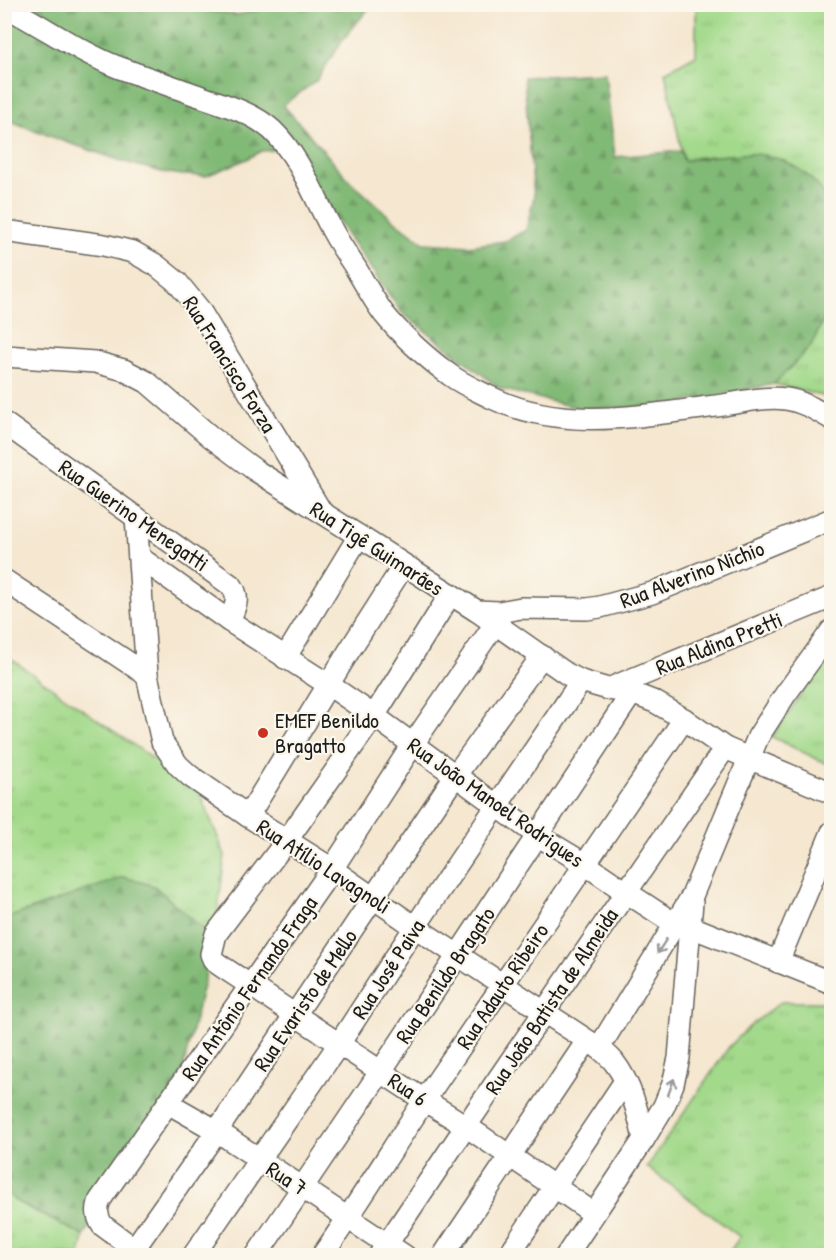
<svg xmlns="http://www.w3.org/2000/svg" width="836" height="1260" font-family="'Patrick Hand',sans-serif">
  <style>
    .grass { fill: url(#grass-tufts); stroke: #5f7a53; stroke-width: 1.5 }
    .forest { fill: url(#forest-firs); stroke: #4e6a49; stroke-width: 1.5 }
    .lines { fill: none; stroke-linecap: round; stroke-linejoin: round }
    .minor-casing { stroke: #68635b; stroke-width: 24 }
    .minor { stroke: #fff; stroke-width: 21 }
    .oneway { stroke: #999 }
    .poi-dot { fill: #c8321e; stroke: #fbf7ec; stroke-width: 2 }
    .labels { text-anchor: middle; stroke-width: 4.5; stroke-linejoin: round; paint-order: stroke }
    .street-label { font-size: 22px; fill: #1c1c1c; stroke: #fbf7ec }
    .poi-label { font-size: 22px; fill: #1c1c1c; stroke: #fbf7ec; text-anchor: start }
  </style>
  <defs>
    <pattern id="grass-tufts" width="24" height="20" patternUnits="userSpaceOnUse" patternTransform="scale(1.5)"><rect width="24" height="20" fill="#a2d98a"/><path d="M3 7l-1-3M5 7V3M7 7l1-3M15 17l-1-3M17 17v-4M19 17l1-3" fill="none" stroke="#8bba76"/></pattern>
    <pattern id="forest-firs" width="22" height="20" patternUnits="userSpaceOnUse" patternTransform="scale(1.5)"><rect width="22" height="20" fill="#81b976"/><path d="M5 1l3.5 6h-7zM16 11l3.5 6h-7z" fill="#6f9e66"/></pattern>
  </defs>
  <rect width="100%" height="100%" fill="#fbf7ec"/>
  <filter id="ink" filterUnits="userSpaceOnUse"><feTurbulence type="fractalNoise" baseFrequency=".0167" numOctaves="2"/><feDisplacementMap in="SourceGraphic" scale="12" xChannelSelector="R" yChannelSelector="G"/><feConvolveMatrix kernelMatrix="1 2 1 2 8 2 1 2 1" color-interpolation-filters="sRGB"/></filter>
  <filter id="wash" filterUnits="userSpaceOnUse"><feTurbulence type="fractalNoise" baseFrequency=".008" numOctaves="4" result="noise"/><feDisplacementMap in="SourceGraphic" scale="24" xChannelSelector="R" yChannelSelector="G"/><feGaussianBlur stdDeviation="1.35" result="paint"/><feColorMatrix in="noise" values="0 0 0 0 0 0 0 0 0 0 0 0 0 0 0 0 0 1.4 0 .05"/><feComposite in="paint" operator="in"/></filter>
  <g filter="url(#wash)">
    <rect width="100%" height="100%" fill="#f5e7d0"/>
    <!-- grass -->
    <g class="grass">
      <path d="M 696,5 L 831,5 L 831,205 L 827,196 L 784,160 L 754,154 L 699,157 L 684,162 L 665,72 L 696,55 Z"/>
      <path d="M 831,304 L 831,398 L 774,384 L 811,346 Z"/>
      <path d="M 831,650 L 832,766 L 831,766 L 772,737 Z"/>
      <path d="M 4,654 L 199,791 L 225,855 L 214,939 L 154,886 L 57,901 L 5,919 Z"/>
      <path d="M 781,1002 L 822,1002 L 831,1004 L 831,1255 L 727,1255 L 740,1237 L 647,1167 L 729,1047 L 750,1026 Z"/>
      <path d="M 4,1191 L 17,1202 L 84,1236 L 80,1255 L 5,1255 Z"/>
    </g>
    <!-- forest -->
    <g class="forest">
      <path d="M 195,4 L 200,9 L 236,15 L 281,5 L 375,5 L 369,8 L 342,41 L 316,81 L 283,105 L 350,181 L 391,218 L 424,243 L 469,246 L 506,241 L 526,230 L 534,197 L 524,77 L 605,73 L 615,157 L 681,151 L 684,161 C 699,157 714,156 730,155 C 738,155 746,153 753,154 C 786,155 816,176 831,205 L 831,304 L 811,346 L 774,384 L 674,404 L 620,408 L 578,408 L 501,389 L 402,313 L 321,197 L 292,149 L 261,151 L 247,159 L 206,176 L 182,175 L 162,172 L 125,162 L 63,141 L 5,119 L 4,5 Z"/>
      <path d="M 124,877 L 154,886 L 214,939 L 182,1073 L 84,1236 L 17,1202 L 5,1191 L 4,919 Z"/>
    </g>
  </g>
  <g filter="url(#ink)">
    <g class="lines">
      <!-- minor casing -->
      <g class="minor-casing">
        <g id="minor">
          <path d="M 4,6 C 42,25 75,50 115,66 C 144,77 175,87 205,98 C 228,106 253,113 272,130 C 299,156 312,192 329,224 C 336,239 346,253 355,267 C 364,282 373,299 384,314 C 400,334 429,360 450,375 C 462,384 476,390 490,397 C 562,432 640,416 716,406 C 739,403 763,396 786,399 C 802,401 818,411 832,419"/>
          <path d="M 4,231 L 104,245 L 133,252 L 156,265 L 177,282 L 199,309 L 319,508"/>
          <path d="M 4,356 L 95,362 L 124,370 L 147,382 L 211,437 L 255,470 L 477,611 L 567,674 L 581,681 L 608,689 L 632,693 L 655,702 L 684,719 L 725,748 L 832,793"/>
          <path d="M 4,423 L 232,586 C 241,599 234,609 229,621"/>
          <path d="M 136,517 L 147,675 L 162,742 L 178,765 L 190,776 L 248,816 L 332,869 L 415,927 L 599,1048 C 604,1052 610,1057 614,1062 C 631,1084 638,1112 644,1139"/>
          <path d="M 139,557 L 229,621 L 329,685 L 374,716 L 537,835 L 585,864 L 626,892 L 675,924"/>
          <path d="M 4,580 L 147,675"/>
          <path d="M 450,595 L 374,716 L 287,840 L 216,934 L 211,954 L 214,961 L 221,966 L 424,1100 L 466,1126 L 593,1213"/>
          <path d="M 477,611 L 499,612 L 521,608 L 587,609 L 600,607 L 652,593 L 832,519"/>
          <path d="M 285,658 L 359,536"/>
          <path d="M 608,689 L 832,597"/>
          <path d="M 248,816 L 349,651 L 404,565"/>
          <path d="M 689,926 L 832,983"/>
          <path d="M 778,962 L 832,832"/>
          <path d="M 599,1048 L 692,896 L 758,737 L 785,695 L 832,630"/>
          <path d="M 168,1103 L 217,1131 L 405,1256"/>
          <path d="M 129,1256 L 217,1131 L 455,776 L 542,656"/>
          <path d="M 144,1256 L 102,1225 C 97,1216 96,1210 100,1200 L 332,869 L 413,744 L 495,624"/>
          <path d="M 193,1256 L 339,1044 L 415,927 L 581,681"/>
          <path d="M 256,1256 L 381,1071 L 632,693"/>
          <path d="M 322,1256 C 363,1197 400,1136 440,1077 C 521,957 603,838 684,719"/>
          <path d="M 379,1256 L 466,1126 L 725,748"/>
          <path d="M 443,1256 L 587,1041"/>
          <path d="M 508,1256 L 625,1081"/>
          <path d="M 566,1256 L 644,1139 L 664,1106 L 673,1084 L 679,1058 L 692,902"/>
        </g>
      </g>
      <!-- minor -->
      <use href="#minor" class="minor"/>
    </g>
    <!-- one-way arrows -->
    <defs><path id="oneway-shaft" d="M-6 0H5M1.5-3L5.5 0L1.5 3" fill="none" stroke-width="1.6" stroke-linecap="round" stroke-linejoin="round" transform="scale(1.5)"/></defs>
    <g class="oneway">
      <use href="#oneway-shaft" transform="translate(662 946) rotate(122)"/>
      <use href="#oneway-shaft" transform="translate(671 1087) rotate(-70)"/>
    </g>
  </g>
  <!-- markers -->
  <circle class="poi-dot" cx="263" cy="733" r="6"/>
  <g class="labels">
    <!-- street labels -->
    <g class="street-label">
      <text transform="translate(230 364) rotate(58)" y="8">Rua Francisco Forza</text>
      <text transform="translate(134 515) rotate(35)" y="8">Rua Guerino Menegatti</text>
      <text transform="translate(377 548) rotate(33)" y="8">Rua Tigê Guimarães</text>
      <text transform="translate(692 574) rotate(-21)" y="8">Rua Alverino Nichio</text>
      <text transform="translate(719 643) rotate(-22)" y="8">Rua Aldina Pretti</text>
      <text transform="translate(496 802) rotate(35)" y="8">Rua João Manoel Rodrigues</text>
      <text transform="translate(324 866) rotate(33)" y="8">Rua Atílio Lavagnoli</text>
      <text transform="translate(388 969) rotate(-57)" y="8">Rua José Paiva</text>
      <text transform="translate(445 975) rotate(-56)" y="8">Rua Benildo Bragato</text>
      <text transform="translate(502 986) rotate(-56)" y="8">Rua Adauto Ribeiro</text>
      <text transform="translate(249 988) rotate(-55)" y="8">Rua Antônio Fernando Fraga</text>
      <text transform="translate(305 1000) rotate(-56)" y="8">Rua Evaristo de Mello</text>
      <text transform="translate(551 1001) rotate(-56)" y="8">Rua João Batista de Almeida</text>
      <text transform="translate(408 1089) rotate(33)" y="8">Rua 6</text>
      <text transform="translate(287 1178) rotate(33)" y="8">Rua 7</text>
    </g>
    <!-- poi labels -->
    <g class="poi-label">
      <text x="275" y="728">EMEF Benildo<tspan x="275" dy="25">Bragatto</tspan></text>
    </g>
  </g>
  <!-- margin -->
  <rect width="836" height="1260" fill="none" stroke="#fbf7ec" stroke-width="24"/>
</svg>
